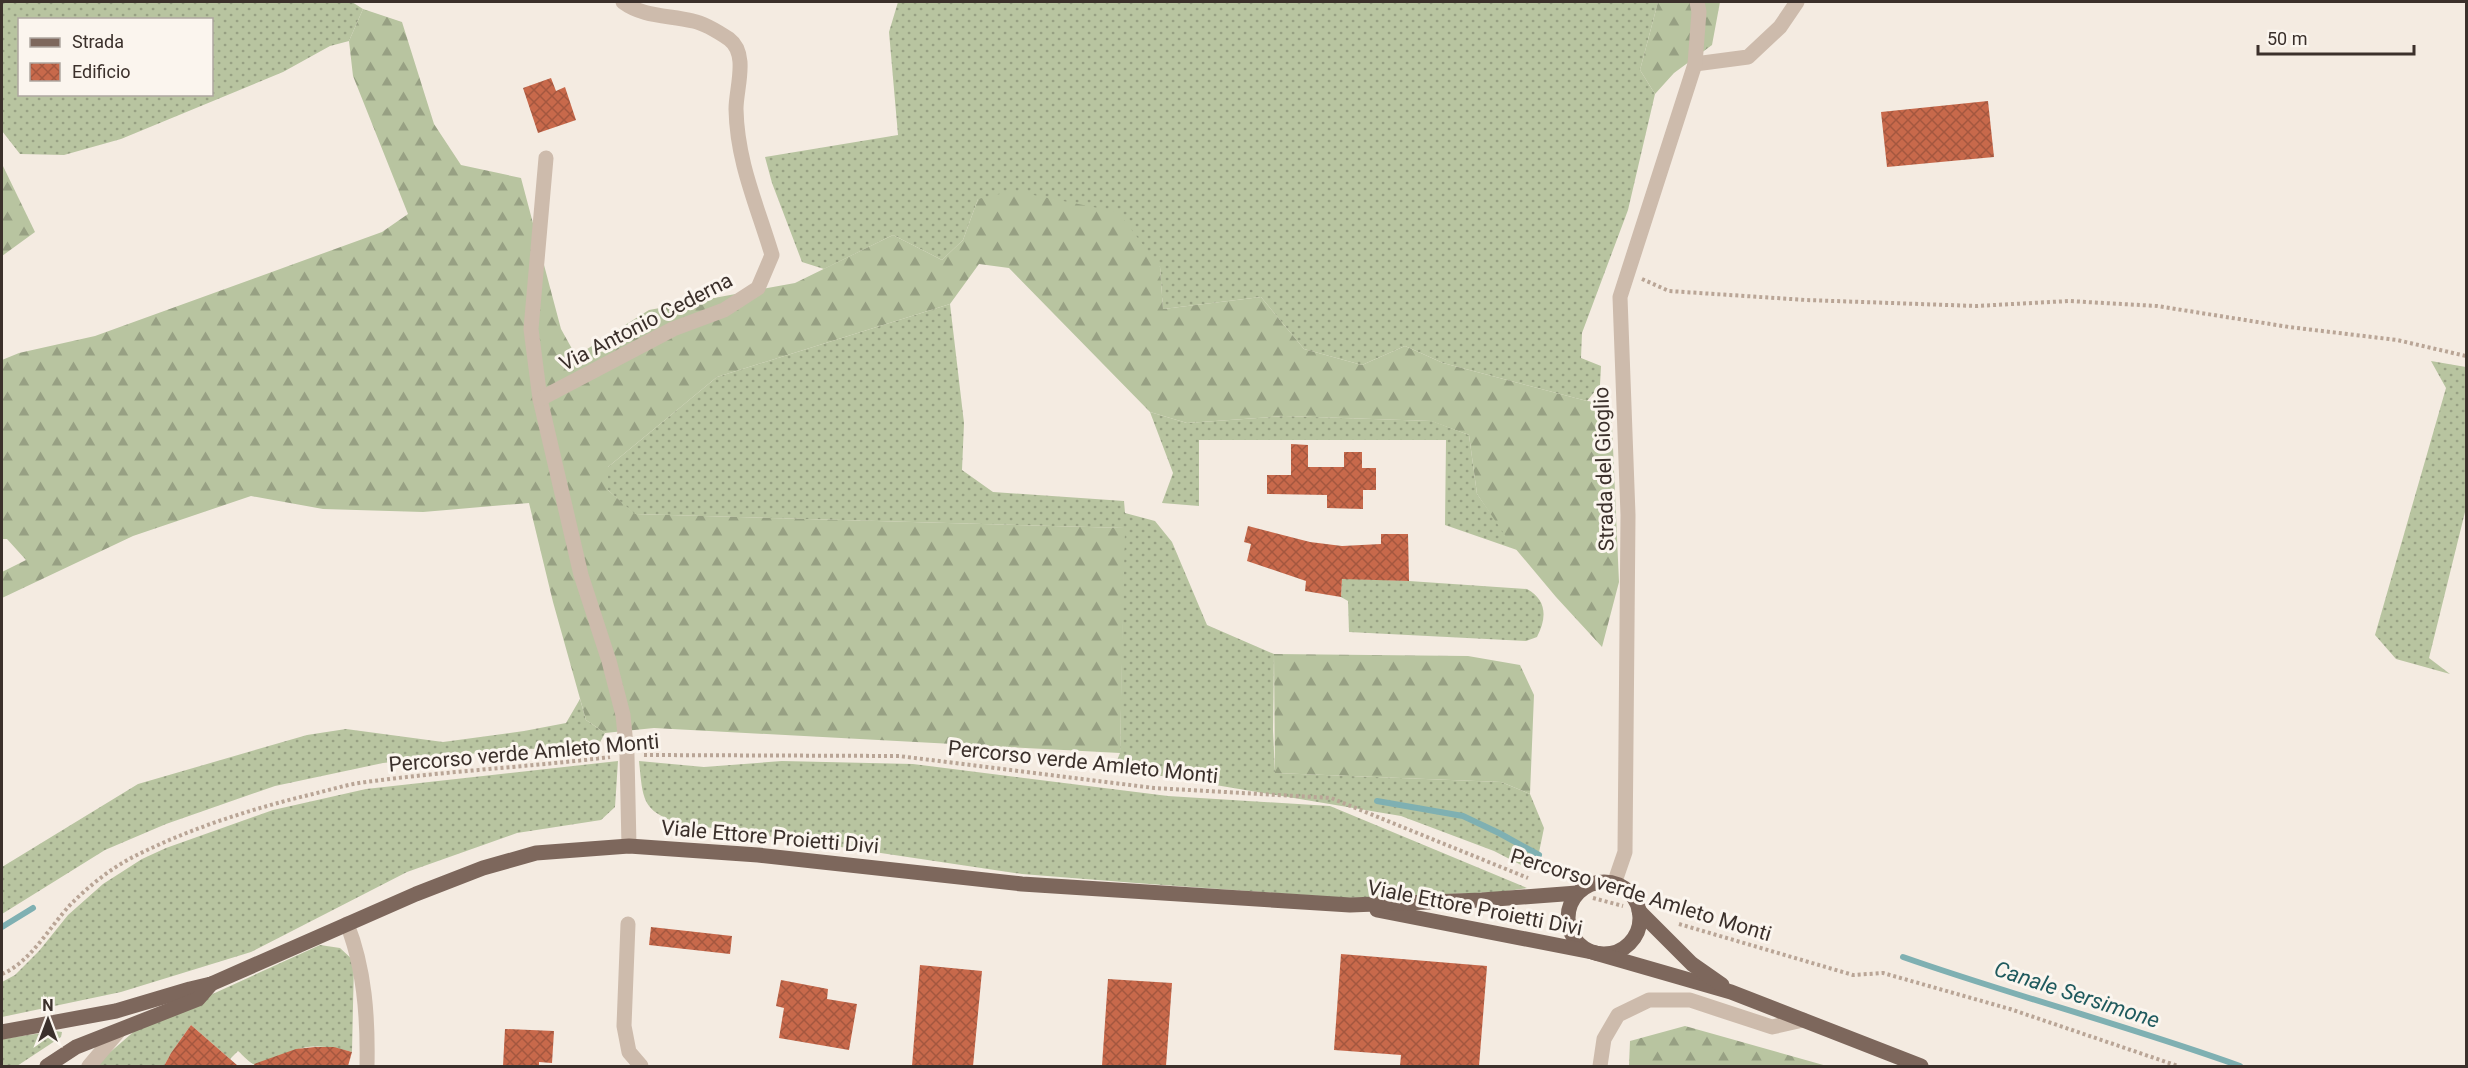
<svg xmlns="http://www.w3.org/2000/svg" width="2468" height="1068" font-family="Roboto,sans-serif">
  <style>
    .grass { fill: url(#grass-dots); fill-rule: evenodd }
    .forest { fill: url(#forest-firs) }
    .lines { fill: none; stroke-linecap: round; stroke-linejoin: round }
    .stream { stroke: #7fb0b2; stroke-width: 6 }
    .building { fill: url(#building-cross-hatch) }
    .path { stroke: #b9a596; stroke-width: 4; stroke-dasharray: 3 3; stroke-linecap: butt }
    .minor { stroke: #cdbbac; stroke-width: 15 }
    .major { stroke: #7d675c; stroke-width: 15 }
    .labels { text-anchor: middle; stroke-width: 6; stroke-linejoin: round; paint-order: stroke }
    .street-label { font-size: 21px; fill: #3b302b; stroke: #fbf5ee }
    .water-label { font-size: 22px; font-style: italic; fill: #1f5a5e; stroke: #fbf5ee }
  </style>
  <defs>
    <pattern id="grass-dots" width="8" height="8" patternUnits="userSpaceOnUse" patternTransform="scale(1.5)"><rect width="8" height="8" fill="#b8c4a0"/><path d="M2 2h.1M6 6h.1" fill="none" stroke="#97a083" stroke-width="1.8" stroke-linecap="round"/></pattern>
    <pattern id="forest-firs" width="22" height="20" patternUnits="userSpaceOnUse" patternTransform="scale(1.5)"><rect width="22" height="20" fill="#b8c4a0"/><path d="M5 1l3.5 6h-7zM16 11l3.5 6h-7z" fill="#97a083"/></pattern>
    <pattern id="building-cross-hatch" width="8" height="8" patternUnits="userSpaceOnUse" patternTransform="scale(1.5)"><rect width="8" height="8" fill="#c8694b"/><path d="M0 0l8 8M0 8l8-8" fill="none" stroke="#a4573f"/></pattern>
  </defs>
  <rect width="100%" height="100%" fill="#f4ebe1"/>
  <!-- grass -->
  <g class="grass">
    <path d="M 2,2 L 352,2 L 363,9 L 349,41 L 330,46 L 283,72 L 121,139 L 64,155 L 20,154 L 2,131 ZM 20,20 L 212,20 L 212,94 L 20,94 Z"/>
    <path d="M 898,2 L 1658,2 L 1640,70 L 1655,94 L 1628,210 L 1582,333 L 1581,358 L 1601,366 L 1600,385 L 1587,401 L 1443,363 L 1405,346 L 1362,365 L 1304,349 L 1261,297 L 1163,309 L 1160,267 L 978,199 L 963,240 L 942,260 L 893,235 L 824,269 L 802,262 L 772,183 L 765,157 L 898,135 L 889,32 Z"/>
    <path d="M 950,304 L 964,423 L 962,470 L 993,492 L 1124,501 L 1125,513 L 1155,521 L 1172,542 L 1207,625 L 1274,654 L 1273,731 L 1275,773 L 1501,782 L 1530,794 L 1544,828 L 1535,872 L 1494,851 L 1401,816 L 1114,768 L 1120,753 L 1124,528 L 634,514 L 608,490 L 608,467 L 717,377 Z"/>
    <path d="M 2431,361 L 2466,367 L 2466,508 L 2429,658 L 2450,674 L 2396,659 L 2375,635 L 2446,388 Z"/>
    <path d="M 1150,412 L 1187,423 L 1285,416 L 1432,421 L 1469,435 L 1477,494 L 1517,550 L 1445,525 L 1446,440 L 1199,440 L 1199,506 L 1162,503 L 1173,473 Z"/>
    <path d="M 1343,564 L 1357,579 L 1409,581 L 1527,589 C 1547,600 1547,618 1537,637 L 1526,641 L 1349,632 L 1348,601 L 1341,597 Z"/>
    <path d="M 580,699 L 586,720 L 605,733 L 598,746 L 508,750 L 383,763 L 275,786 L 166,824 L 105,850 L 2,914 L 2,867 L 138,784 L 307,735 L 346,729 L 443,742 L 524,731 L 566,723 Z"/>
    <path d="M 618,761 L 615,807 L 601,820 L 517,833 L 407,872 L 251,952 L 121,992 L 2,1017 L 2,982 L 15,975 L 39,951 L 68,915 L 103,884 L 142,859 L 166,848 L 273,810 L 366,789 Z"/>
    <path d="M 639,761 L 704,767 L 782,761 L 913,764 L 1168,796 L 1330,806 L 1527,888 L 1500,892 L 1345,898 L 1136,883 L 1022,874 L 679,823 C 641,811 643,798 639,761 Z"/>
    <path d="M 320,945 L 340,948 L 354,961 L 352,1052 C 331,1046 308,1043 288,1053 C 280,1057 270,1065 262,1066 C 252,1067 245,1057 238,1051 L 230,1059 L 191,1025 L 171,1053 L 164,1066 L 97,1066 L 108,1054 L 138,1028 Z"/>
    <path d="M 55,1031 L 62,1032 L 61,1037 L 17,1066 L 2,1066 L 2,1039 Z"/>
  </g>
  <!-- forest -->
  <g class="forest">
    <path d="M 1658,2 L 1720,2 L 1712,45 L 1674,73 L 1655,94 L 1640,70 Z"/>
    <path d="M 363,9 L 402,22 L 434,124 L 461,165 L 521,178 L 561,329 L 576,356 L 649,310 L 795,283 L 893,235 L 942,260 L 963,240 L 978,199 L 1013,191 L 1118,212 L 1160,267 L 1163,309 L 1261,297 L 1304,349 L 1362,365 L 1405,346 L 1443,363 L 1587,401 L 1611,403 L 1619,582 L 1602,647 L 1556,597 L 1509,541 L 1477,494 L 1469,435 L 1431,421 L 1285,416 L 1187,423 L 1150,412 L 1009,268 L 979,264 L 950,304 L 717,377 L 608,467 L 608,490 L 635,514 L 1125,528 L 1120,753 L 654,728 L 605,733 L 586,720 L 553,602 L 529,503 L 423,512 L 323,509 L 251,496 L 133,536 L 2,598 L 2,572 L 26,560 L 7,539 L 2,539 L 2,360 L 19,353 L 95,336 L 382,232 L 408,214 L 353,76 L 349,41 Z"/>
    <path d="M 2,164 L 35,232 L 2,256 Z"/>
    <path d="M 1274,654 L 1468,656 L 1520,665 L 1534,695 L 1530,794 L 1501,782 L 1275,773 Z"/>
    <path d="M 1685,1026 L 1827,1066 L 1629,1066 L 1630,1041 Z"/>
  </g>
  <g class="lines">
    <!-- stream -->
    <g class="stream">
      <path d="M 1377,801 L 1463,816 L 1499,833 L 1539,855"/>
      <path d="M 2,927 L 33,908"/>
      <path d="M 1903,957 C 2014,996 2129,1026 2240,1066"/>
    </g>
  </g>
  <!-- building -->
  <g class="building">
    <path d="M 551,78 L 556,91 L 565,87 L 576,120 L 538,133 L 523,88 Z"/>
    <path d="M 1988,101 L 1994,157 L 1887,167 L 1881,112 Z"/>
    <path d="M 1291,444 L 1308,445 L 1308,467 L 1344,467 L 1344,452 L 1362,452 L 1362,468 L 1376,468 L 1376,490 L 1363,490 L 1363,509 L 1327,508 L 1327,495 L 1267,494 L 1267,475 L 1291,475 Z"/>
    <path d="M 1248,526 L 1310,542 L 1342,546 L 1381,544 L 1381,534 L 1408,534 L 1409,581 L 1342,579 L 1341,597 L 1305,591 L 1306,581 L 1247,561 L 1251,544 L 1244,542 Z"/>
    <path d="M 651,927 L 732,936 L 730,954 L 649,945 Z"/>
    <path d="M 1341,954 L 1487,966 L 1479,1066 L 1400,1066 L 1401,1055 L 1334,1050 Z"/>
    <path d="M 920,965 L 982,971 L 973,1066 L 912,1066 Z"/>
    <path d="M 1108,979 L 1172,983 L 1166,1066 L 1102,1066 Z"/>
    <path d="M 781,980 L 828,989 L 827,999 L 857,1004 L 849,1050 L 779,1038 L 784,1008 L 776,1006 Z"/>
    <path d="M 191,1025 L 238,1066 L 164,1066 L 171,1053 Z"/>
    <path d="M 505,1029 L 554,1031 L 552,1063 L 539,1062 L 539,1066 L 503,1066 Z"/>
    <path d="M 315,1047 L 334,1047 L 352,1052 L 348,1066 L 255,1066 L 254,1064 L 296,1049 Z"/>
  </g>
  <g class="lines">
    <!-- path -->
    <g class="path">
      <path d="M 1642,279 L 1669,291 L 1806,300 L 1976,306 L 2069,301 L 2157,306 L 2289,327 L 2397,340 L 2466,356"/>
      <path d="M 644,755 L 899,756 L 1154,788 L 1331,798 L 1528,878"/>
      <path d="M 1593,898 L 1623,906"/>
      <path d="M 1679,924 L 1853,975 L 1883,973 L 2010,1009 L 2178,1066"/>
      <path d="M 2,974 C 31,962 50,926 71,904 C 89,886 110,869 133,857 C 190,828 254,808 317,793 C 333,789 349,784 366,782 C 447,771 529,767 610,757"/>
    </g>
    <!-- minor -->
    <g class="minor">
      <path d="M 1695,64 L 1748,57 L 1780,27 L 1797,2"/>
      <path d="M 546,158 L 531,329 L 540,399 L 581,575 L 609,661 L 623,715 L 627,755 L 629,846"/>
      <path d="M 540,399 L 673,329 L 724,310 L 758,288 L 772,255 C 757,205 737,162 736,109 C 736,88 749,54 729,39 C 720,33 703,23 693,21 C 668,15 643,17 623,2"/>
      <path d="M 1614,884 L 1625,852 L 1628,515 L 1620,297 L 1695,64 L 1699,12 L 1697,2"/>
      <path d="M 347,924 C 365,969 368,1019 367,1066"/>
      <path d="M 628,924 L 624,1026 L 629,1052 L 641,1066"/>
      <path d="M 89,1066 L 118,1032"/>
      <path d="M 1600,1066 L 1604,1039 L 1618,1015 L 1649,1000 L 1690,1000 L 1772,1027 L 1803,1020"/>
    </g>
    <!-- major -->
    <g class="major">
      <circle cx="1604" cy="918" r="36"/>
      <path d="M 1377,910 L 1592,952 L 1731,992 L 1921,1066"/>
      <path d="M 1639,911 L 1692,964 L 1722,985"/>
      <path d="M 2,1032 L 116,1011 L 190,989 L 211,984 L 416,894 L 483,868 L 536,853 L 629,846 L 758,855 L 1022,884 L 1350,905 L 1482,900 L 1577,893"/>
      <path d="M 47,1066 L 76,1047 L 198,999 L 211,984"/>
    </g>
  </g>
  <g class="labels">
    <!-- street labels -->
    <g class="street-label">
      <text transform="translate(646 322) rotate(-27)" y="7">Via Antonio Cederna</text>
      <text transform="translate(1604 469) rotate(-92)" y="7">Strada del Gioglio</text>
      <text transform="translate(524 753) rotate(-5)" y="7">Percorso verde Amleto Monti</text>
      <text transform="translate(1083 762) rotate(6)" y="7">Percorso verde Amleto Monti</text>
      <text transform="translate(770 837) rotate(5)" y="7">Viale Ettore Proietti Divi</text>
      <text transform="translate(1641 895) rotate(17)" y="7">Percorso verde Amleto Monti</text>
      <text transform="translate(1475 908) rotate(11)" y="7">Viale Ettore Proietti Divi</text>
    </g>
    <!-- water labels -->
    <g class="water-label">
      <text transform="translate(2077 994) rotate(18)" y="8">Canale Sersimone</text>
    </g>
  </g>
  <!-- border -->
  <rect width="2468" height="1068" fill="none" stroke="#3b302b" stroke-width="6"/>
  <!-- legend -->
  <rect x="18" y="18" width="195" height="78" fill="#fbf5ee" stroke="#aea6a0" stroke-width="1.5"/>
  <rect x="30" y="38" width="30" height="9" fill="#7d675c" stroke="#aea6a0" stroke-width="1.5"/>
  <text x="72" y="48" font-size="18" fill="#3b302b">Strada</text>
  <rect x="30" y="63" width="30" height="18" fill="url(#building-cross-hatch)" stroke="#aea6a0" stroke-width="1.5"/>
  <text x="72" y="78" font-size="18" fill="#3b302b">Edificio</text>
  <!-- north arrow -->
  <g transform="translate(48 1020)" stroke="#fbf5ee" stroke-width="4.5" paint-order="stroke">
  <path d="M0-4.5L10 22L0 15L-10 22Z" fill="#3b302b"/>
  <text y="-9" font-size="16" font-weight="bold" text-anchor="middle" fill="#3b302b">N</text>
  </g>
  <!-- scale -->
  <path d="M2258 45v9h156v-9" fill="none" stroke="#3b302b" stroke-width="3"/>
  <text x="2267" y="45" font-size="18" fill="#3b302b" stroke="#fbf5ee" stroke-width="4.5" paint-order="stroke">50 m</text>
</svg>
